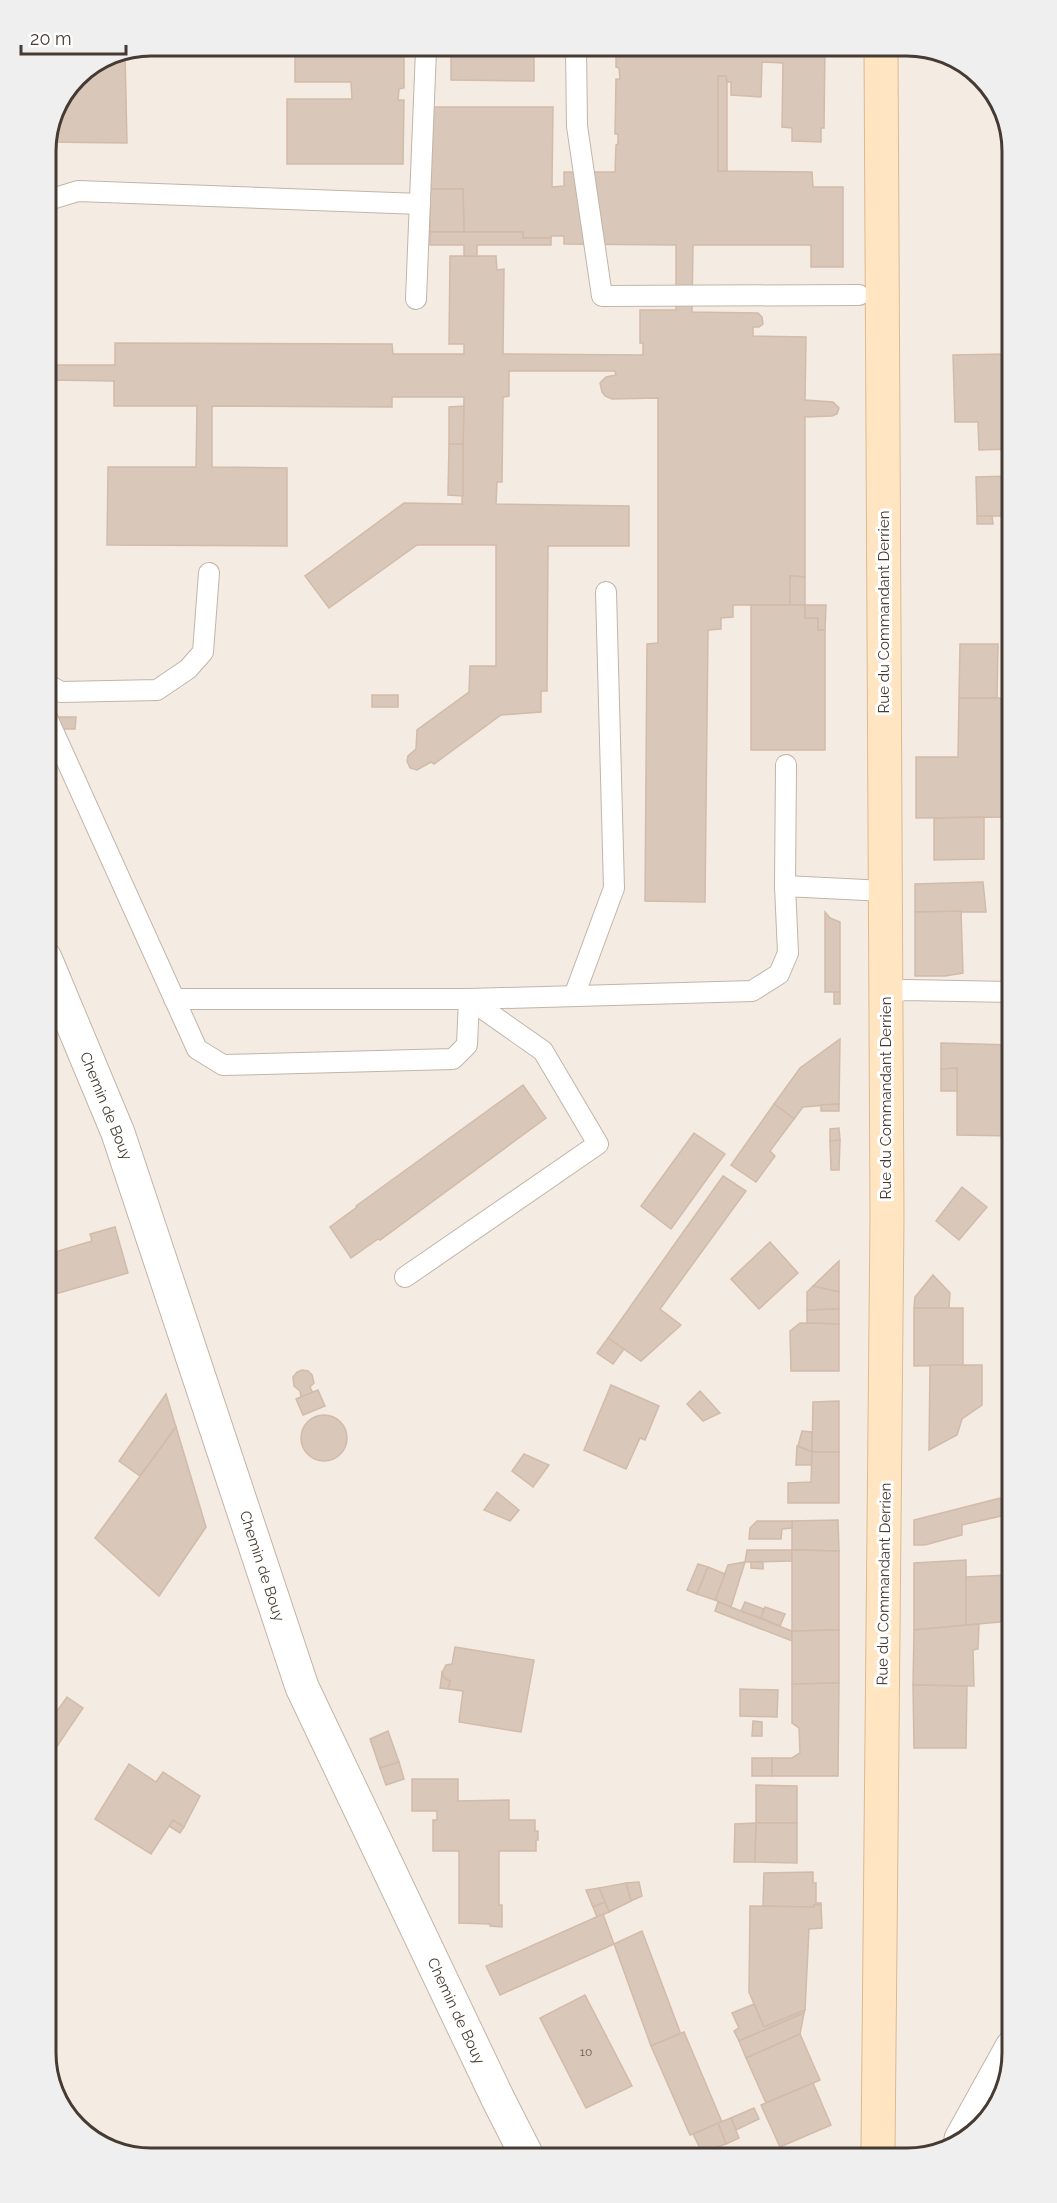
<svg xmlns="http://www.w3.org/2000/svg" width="1057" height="2203" font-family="Raleway,sans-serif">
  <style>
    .building { fill: #d9c7ba; stroke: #d2bba9; stroke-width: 1.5 }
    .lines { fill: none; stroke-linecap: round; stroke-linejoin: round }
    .lane-casing { stroke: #c3b4a7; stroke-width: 22 }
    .street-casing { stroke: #c3b4a7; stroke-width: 35 }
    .secondary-casing { stroke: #dcba8f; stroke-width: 35 }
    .lane { stroke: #fff; stroke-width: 20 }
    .street { stroke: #fff; stroke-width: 33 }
    .secondary { stroke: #ffe5c1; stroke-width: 33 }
    .labels { text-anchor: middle; stroke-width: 6; stroke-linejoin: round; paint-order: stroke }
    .number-label { font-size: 12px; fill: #6b5e54 }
    .street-label { font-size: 15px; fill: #463b32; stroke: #fff }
    .rim { fill: none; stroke: #463b32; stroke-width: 3 }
  </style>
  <rect width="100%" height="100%" fill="#f4ebe3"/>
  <!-- building -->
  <g class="building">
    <path d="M 825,46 L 824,128 L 821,128 L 821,142 L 792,141 L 792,128 L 782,127 L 783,63 L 762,62 L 761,97 L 731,95 L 731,82 L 727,82 L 726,76 L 718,76 L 718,171 L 812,172 L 813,187 L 843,187 L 843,267 L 811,267 L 811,245 L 693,245 L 692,312 L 758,313 L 762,317 L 763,324 L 759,327 L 753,327 L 753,336 L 806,337 L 805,400 L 833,402 L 839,408 L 837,414 L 832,416 L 805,417 L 805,577 L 790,576 L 790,605 L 733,605 L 733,617 L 721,618 L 721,629 L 708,630 L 705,902 L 645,901 L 647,644 L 658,643 L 658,398 L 612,399 L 605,396 L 602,392 L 600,383 L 606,377 L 616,375 L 615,371 L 509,371 L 509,396 L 503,397 L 502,482 L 497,482 L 496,504 L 629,506 L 629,546 L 548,546 L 547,691 L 541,691 L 541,712 L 501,715 L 434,764 L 431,762 L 417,770 L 410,768 L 407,761 L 408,756 L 416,749 L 417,730 L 469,692 L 470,666 L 496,666 L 496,545 L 417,545 L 329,608 L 305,576 L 404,503 L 462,504 L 464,397 L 392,397 L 392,407 L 212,406 L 212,467 L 287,468 L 287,546 L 107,545 L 108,467 L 196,467 L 197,406 L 114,406 L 114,381 L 52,380 L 50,470 L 45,470 L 45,286 L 53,286 L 52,365 L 115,365 L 115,343 L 392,344 L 393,354 L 464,354 L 464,344 L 449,344 L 450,256 L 496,256 L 497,270 L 504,269 L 503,354 L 643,355 L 643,343 L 640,343 L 640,310 L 676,310 L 676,245 L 564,244 L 564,236 L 551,236 L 551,238 L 523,238 L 523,232 L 464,232 L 463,189 L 430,189 L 430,107 L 553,107 L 552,187 L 564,186 L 564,172 L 615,172 L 616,145 L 618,144 L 618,134 L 615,134 L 616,79 L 620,79 L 619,68 L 616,67 L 616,48 Z"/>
    <path d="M 534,49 L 534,81 L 451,80 L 451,50 Z"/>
    <path d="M 404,50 L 404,88 L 399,89 L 398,100 L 404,100 L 403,164 L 287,164 L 287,99 L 352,99 L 351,82 L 295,82 L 295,51 Z"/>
    <path d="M 110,53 L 125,53 L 127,143 L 46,142 L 76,76 Z"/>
    <path d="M 718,76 L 726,76 L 727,82 L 727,171 L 718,171 Z"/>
    <path d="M 430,189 L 463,189 L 464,232 L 430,232 Z"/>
    <path d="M 430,232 L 523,232 L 523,238 L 551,238 L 551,245 L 477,245 L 477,256 L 464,256 L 464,245 L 430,245 Z"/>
    <path d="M 1005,354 L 1008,419 L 1012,418 L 1012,449 L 979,450 L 978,422 L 955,422 L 953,355 Z"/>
    <path d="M 464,406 L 463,444 L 449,444 L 449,407 Z"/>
    <path d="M 449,444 L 463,444 L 463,496 L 448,495 Z"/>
    <path d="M 45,470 L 50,470 L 49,501 L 45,501 Z"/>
    <path d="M 1012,476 L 1012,516 L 977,516 L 976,477 Z"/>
    <path d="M 977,516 L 992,516 L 993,524 L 977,524 Z"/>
    <path d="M 790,576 L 805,577 L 805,605 L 790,605 Z"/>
    <path d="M 751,605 L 805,605 L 805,618 L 818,618 L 818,630 L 825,630 L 825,750 L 751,750 Z"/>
    <path d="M 805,605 L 826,605 L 825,630 L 818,630 L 818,618 L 805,618 Z"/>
    <path d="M 960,644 L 998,644 L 997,698 L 959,698 Z"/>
    <rect x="372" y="695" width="26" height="12"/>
    <path d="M 959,698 L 1012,698 L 1012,817 L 916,818 L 916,757 L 958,757 Z"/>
    <path d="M 56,717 L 76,717 L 75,729 L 56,729 Z"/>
    <path d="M 984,817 L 984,859 L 934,860 L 934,818 Z"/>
    <path d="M 983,882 L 986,912 L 915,912 L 915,884 Z"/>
    <path d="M 961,911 L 963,973 L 945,976 L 915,976 L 915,912 Z"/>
    <path d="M 825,912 L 830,918 L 840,922 L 840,992 L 825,992 Z"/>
    <rect x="834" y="992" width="6" height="12"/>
    <path d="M 840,1039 L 839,1104 L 803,1107 L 794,1119 L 774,1104 L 800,1068 Z"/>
    <path d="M 941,1043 L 1012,1045 L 1012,1136 L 957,1135 L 957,1068 L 941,1069 Z"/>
    <path d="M 957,1068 L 957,1091 L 941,1091 L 941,1069 Z"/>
    <path d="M 523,1085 L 546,1118 L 380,1240 L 378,1239 L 351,1258 L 330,1227 L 357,1207 L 356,1206 Z"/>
    <path d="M 774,1104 L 794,1119 L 770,1151 L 775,1156 L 756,1182 L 731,1165 Z"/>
    <path d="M 839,1104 L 839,1111 L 821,1111 L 821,1105 Z"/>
    <path d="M 839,1128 L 840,1140 L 830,1141 L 830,1129 Z"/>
    <path d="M 694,1133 L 725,1154 L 671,1229 L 641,1206 Z"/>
    <path d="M 840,1140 L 839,1170 L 831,1170 L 830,1141 Z"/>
    <path d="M 723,1176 L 746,1191 L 660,1309 L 681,1325 L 641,1361 L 608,1338 Z"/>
    <path d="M 962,1187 L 987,1207 L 959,1240 L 936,1221 Z"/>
    <path d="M 115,1227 L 128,1273 L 45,1297 L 45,1255 L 92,1241 L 90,1234 Z"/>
    <path d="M 770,1242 L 798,1273 L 759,1309 L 731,1279 Z"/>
    <path d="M 839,1261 L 839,1292 L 813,1286 Z"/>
    <path d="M 933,1275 L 950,1293 L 949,1308 L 914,1308 L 915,1297 Z"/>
    <path d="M 813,1286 L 839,1292 L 839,1309 L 807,1310 L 807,1292 Z"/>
    <path d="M 914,1308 L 963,1308 L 963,1365 L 914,1366 Z"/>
    <path d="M 839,1309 L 839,1324 L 807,1323 L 807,1310 Z"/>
    <path d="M 800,1323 L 839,1324 L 839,1371 L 791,1371 L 790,1331 Z"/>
    <path d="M 608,1338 L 624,1349 L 613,1364 L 597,1353 Z"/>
    <path d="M 930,1365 L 982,1365 L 982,1405 L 962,1419 L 957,1435 L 929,1450 Z"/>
    <path d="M 302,1370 L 308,1371 L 312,1375 L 314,1383 L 310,1387 L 313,1393 L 301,1397 L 300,1391 L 294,1386 L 293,1377 L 297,1372 Z"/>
    <path d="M 611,1385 L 659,1406 L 645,1440 L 640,1438 L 626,1469 L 584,1450 Z"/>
    <path d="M 318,1390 L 325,1406 L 303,1415 L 296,1399 Z"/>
    <path d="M 700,1391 L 720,1413 L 703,1421 L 687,1404 Z"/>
    <path d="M 166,1394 L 176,1427 L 140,1476 L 119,1461 Z"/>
    <path d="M 839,1401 L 839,1452 L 812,1452 L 813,1402 Z"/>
    <circle cx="324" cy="1438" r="23"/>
    <path d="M 176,1427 L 206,1527 L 159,1596 L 95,1538 Z"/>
    <path d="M 802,1431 L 812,1432 L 812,1452 L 798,1446 Z"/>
    <path d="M 797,1446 L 812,1452 L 812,1465 L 796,1465 Z"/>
    <path d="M 812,1452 L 839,1452 L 839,1503 L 788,1503 L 788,1483 L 811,1482 Z"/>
    <path d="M 524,1454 L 549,1465 L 533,1487 L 512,1471 Z"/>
    <path d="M 497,1492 L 519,1510 L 510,1521 L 484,1510 Z"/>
    <path d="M 1012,1495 L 1012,1523 L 1010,1514 L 962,1525 L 962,1535 L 925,1545 L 914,1545 L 914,1520 Z"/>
    <path d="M 838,1520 L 839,1551 L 792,1550 L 792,1521 Z"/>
    <path d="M 757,1521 L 792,1521 L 792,1528 L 782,1529 L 781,1539 L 749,1539 L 750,1528 Z"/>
    <path d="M 747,1550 L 792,1550 L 792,1561 L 745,1562 Z"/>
    <path d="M 792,1550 L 839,1551 L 839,1630 L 792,1631 Z"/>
    <path d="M 966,1560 L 966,1625 L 914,1630 L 914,1563 Z"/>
    <path d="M 745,1562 L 731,1607 L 715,1600 L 728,1565 Z"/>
    <path d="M 751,1562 L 763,1562 L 763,1569 L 751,1568 Z"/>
    <path d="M 698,1564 L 708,1567 L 697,1594 L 687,1590 Z"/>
    <path d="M 708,1567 L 725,1574 L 715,1600 L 697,1594 Z"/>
    <path d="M 1009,1575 L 1012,1575 L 1012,1621 L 966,1625 L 966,1577 Z"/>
    <path d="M 718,1602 L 792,1631 L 792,1641 L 715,1611 Z"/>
    <path d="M 745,1602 L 764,1609 L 761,1618 L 741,1611 Z"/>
    <path d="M 765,1607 L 785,1614 L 780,1626 L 761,1618 Z"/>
    <path d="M 979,1624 L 978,1649 L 973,1650 L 974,1686 L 913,1685 L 914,1630 Z"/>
    <path d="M 839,1630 L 839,1683 L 792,1684 L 792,1631 Z"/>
    <path d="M 455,1647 L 534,1660 L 521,1732 L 459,1722 L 463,1691 L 448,1689 L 450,1681 L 444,1678 L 442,1673 L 446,1665 L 452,1664 Z"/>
    <path d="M 442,1673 L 444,1678 L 450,1681 L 448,1689 L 440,1688 Z"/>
    <path d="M 839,1683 L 838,1776 L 772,1776 L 772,1758 L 792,1758 L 800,1753 L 799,1728 L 792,1723 L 792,1684 Z"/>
    <path d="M 913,1685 L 967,1686 L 966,1748 L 914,1748 Z"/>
    <path d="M 740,1689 L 778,1690 L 777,1717 L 740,1716 Z"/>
    <path d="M 67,1697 L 83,1708 L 45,1764 L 45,1728 Z"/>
    <path d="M 753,1721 L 762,1722 L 762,1736 L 752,1736 Z"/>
    <path d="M 388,1731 L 399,1762 L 380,1768 L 370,1739 Z"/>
    <rect x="752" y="1758" width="20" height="18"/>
    <path d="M 399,1762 L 404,1779 L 386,1785 L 380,1768 Z"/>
    <path d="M 129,1764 L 156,1782 L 163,1772 L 200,1796 L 184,1827 L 173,1820 L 151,1854 L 95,1819 Z"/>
    <path d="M 412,1779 L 458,1779 L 458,1801 L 509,1800 L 509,1820 L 535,1820 L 535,1831 L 538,1831 L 538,1840 L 536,1840 L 536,1851 L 499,1851 L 499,1905 L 502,1905 L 502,1927 L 490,1926 L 490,1924 L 459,1923 L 459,1851 L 433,1851 L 433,1820 L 437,1820 L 437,1811 L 412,1811 Z"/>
    <path d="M 756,1785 L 797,1786 L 797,1823 L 756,1823 Z"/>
    <path d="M 173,1820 L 184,1827 L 180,1833 L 169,1826 Z"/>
    <path d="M 756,1823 L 755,1862 L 734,1862 L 735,1824 Z"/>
    <path d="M 756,1823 L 797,1823 L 797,1863 L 755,1862 Z"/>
    <path d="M 813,1872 L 813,1883 L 816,1883 L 816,1903 L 821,1903 L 821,1905 L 814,1905 L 814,1907 L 763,1906 L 764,1873 Z"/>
    <path d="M 639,1882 L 642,1896 L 631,1901 L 626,1883 Z"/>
    <path d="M 626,1883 L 631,1901 L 609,1912 L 599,1888 Z"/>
    <path d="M 599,1888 L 605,1902 L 593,1907 L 586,1890 Z"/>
    <path d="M 605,1902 L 609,1912 L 597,1917 L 593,1907 Z"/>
    <path d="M 814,1905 L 821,1905 L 822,1928 L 809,1929 L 805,2010 L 764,2027 L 749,1992 L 750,1906 L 814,1907 Z"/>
    <path d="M 603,1914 L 614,1944 L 500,1995 L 486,1966 Z"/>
    <path d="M 642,1931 L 680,2032 L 680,2034 L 651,2046 L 614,1944 Z"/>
    <path d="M 585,1995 L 632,2086 L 586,2108 L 540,2018 Z"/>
    <path d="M 754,2004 L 764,2027 L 805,2010 L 804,2013 L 739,2041 L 734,2031 L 739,2028 L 732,2013 Z"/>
    <path d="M 804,2013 L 800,2034 L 746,2058 L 739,2041 Z"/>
    <path d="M 684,2032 L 722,2122 L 690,2135 L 651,2046 Z"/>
    <path d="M 800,2034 L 820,2080 L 766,2103 L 746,2058 Z"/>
    <path d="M 813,2083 L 831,2125 L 780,2147 L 761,2105 Z"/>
    <path d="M 754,2108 L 759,2119 L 736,2130 L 731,2118 Z"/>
    <path d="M 731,2118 L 739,2138 L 726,2144 L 718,2123 Z"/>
    <path d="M 718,2123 L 726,2144 L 702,2152 L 693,2134 Z"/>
  </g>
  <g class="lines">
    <!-- lane casing -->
    <g class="lane-casing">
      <g id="lane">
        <path d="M 576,48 L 577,126 L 602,296 L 859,295"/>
        <path d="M 45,201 L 78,191 L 420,204"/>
        <path d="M 416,299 L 426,50"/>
        <path d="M 45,683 L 61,692 L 157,690 L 188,669 L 203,652 L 209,573"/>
        <path d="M 45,713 L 197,1049 L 223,1065 L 453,1059 L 467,1045 L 469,999 L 174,999"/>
        <path d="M 785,886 L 786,765"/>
        <path d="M 886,993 L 905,990 L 1012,992"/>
        <path d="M 574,996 L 614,888 L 606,592"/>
        <path d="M 405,1277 L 598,1144 L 543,1051 L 469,999 L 752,991 L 779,974 L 788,953 L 785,886 L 885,891"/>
      </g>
    </g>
    <!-- street casing -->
    <g class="street-casing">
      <g id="street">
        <path d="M 45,958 L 118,1133 L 302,1687 L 498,2099 L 526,2154"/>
        <path d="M 961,2139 L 1012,2047"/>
      </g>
    </g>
    <!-- secondary casing -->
    <g class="secondary-casing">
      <path id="secondary" d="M 878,2151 L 887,1217 L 881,46"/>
    </g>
    <!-- lane -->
    <use href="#lane" class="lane"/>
    <!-- street -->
    <use href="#street" class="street"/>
    <!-- secondary -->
    <use href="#secondary" class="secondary"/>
  </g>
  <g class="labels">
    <!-- number labels -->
    <g class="number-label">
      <text x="586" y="2056">10</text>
    </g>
    <!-- street labels -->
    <g class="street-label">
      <text transform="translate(884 612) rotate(-90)" y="5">Rue du Commandant Derrien</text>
      <text transform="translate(886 1098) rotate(-90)" y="5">Rue du Commandant Derrien</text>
      <text transform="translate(106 1106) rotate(68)" y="5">Chemin de Bouy</text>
      <text transform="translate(262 1566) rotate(72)" y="5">Chemin de Bouy</text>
      <text transform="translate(884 1584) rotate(-89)" y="5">Rue du Commandant Derrien</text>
      <text transform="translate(456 2011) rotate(65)" y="5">Chemin de Bouy</text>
    </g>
  </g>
  <!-- crop -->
  <path d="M0 0H1057V2203H0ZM151 56H907A95 95 0 0 1 1002 151V2053A95 95 0 0 1 907 2148H151A95 95 0 0 1 56 2053V151A95 95 0 0 1 151 56Z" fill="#f0efef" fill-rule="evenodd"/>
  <path class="rim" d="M151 56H907A95 95 0 0 1 1002 151V2053A95 95 0 0 1 907 2148H151A95 95 0 0 1 56 2053V151A95 95 0 0 1 151 56Z"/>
  <!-- scale -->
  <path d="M21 45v9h105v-9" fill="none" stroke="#463b32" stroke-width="3"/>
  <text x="30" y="45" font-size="18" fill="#463b32" stroke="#ffffff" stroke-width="4.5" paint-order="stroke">20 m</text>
</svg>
